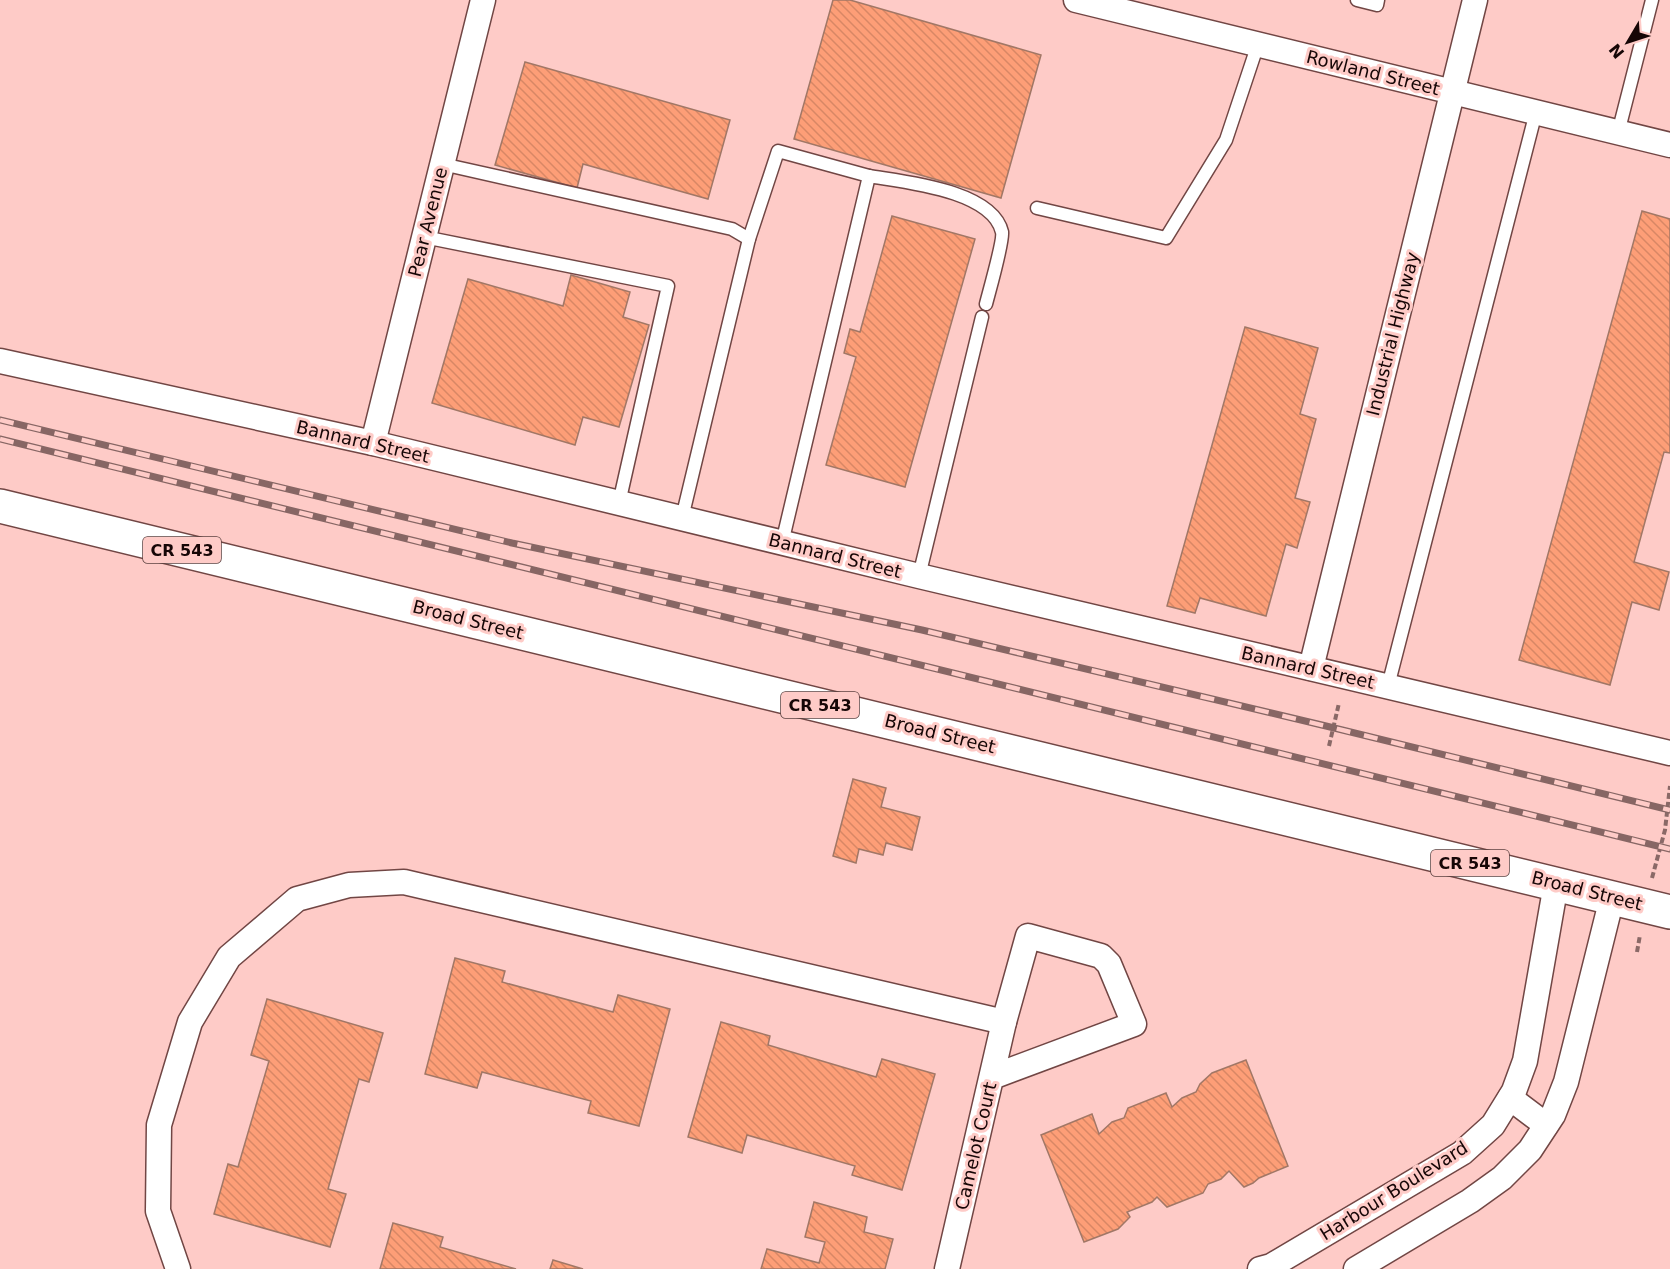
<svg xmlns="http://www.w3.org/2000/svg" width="1670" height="1269" font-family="'DejaVu Sans',sans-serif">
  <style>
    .building { fill: url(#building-back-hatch); stroke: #a17766; stroke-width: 1.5 }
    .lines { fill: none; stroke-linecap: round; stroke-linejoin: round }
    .lane-casing { stroke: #714644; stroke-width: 15 }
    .street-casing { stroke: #714644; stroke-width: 27 }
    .primary-casing { stroke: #714644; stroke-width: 36 }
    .path { stroke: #8a6967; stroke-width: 4; stroke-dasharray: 6 3; stroke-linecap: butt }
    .lane { stroke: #fff; stroke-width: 12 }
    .street { stroke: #fff; stroke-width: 24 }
    .primary { stroke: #fff; stroke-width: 33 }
    .rail-casing { stroke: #876664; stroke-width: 7 }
    .rail { stroke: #fecbc7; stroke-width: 4.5; stroke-dasharray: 14; stroke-linecap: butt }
    .labels { text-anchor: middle; stroke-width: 6; stroke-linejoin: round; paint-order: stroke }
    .shield { fill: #fecbc7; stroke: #5c4140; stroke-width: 1.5 }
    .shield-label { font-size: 16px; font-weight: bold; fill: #160606 }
    .street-label { font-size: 18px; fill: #160606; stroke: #fecbc7 }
  </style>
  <defs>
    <pattern id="building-back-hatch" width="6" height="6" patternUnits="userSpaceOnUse" patternTransform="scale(1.5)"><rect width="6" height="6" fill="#fd9e77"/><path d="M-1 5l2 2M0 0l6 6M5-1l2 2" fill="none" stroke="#d88765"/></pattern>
  </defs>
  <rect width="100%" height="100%" fill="#fecbc7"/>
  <!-- building -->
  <g class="building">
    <path d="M 833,0 L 850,0 L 1041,55 L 1001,198 L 794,139 Z"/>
    <path d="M 525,62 L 730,120 L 708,199 L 583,164 L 577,188 L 495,165 Z"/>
    <path d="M 1642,211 L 1670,219 L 1670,453 L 1664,452 L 1634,562 L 1669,572 L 1659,610 L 1632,602 L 1610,685 L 1519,660 Z"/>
    <path d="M 892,216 L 975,239 L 905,487 L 826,465 L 856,357 L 844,353 L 850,329 L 860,332 Z"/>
    <path d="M 571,275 L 630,292 L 623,317 L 649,325 L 619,427 L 583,417 L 575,445 L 432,403 L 468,279 L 563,306 Z"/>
    <path d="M 1245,327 L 1318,348 L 1300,414 L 1316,419 L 1295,498 L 1310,502 L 1297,548 L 1286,544 L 1266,616 L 1200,598 L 1195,613 L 1167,606 Z"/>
    <path d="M 853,779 L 886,788 L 881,807 L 920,817 L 912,850 L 886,843 L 883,855 L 859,849 L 856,863 L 833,856 Z"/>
    <path d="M 455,958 L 505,971 L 502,982 L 613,1012 L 618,995 L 670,1009 L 639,1126 L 588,1113 L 591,1101 L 482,1072 L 477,1088 L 425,1074 Z"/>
    <path d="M 267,999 L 383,1033 L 369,1082 L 359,1079 L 328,1189 L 346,1194 L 330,1247 L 214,1214 L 228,1164 L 238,1167 L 269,1061 L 251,1055 Z"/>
    <path d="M 721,1022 L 770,1036 L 768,1045 L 876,1077 L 882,1059 L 935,1074 L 902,1190 L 852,1175 L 855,1166 L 747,1135 L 742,1153 L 688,1137 Z"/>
    <path d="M 1246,1060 L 1288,1166 L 1259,1178 L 1253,1183 L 1244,1187 L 1229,1171 L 1221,1179 L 1208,1184 L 1203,1193 L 1167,1207 L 1157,1197 L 1152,1202 L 1127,1212 L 1130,1217 L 1118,1229 L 1084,1242 L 1041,1135 L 1092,1114 L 1099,1134 L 1112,1122 L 1124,1118 L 1128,1108 L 1166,1093 L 1172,1107 L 1182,1098 L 1196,1092 L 1200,1084 L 1212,1073 Z"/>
    <path d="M 814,1202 L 867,1217 L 864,1232 L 893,1239 L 885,1269 L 761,1269 L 767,1249 L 819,1263 L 825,1242 L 805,1237 Z"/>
    <path d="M 393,1223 L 443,1237 L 440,1247 L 516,1269 L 380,1269 Z"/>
    <path d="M 553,1260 L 583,1269 L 550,1269 Z"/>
  </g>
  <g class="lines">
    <!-- lane casing -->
    <g class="lane-casing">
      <g id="lane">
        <path d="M 1357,0 L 1377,5 L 1378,0"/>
        <path d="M 1618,133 L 1652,0"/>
        <path d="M 442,164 L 732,229 L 749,239 L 682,518"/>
        <path d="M 869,176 C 904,182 992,190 1002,232 C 1004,240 989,292 986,304"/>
        <path d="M 1037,208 L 1166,238 L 1226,140 L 1258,44"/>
        <path d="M 424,237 L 668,286 L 619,503"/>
        <path d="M 749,239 L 778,151 L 869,176 L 782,543"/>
        <path d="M 919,576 L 982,317"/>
        <path d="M 1388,686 L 1536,112"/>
      </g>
    </g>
    <!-- street casing -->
    <g class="street-casing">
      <g id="street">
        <path d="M 1076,0 L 1670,145"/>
        <path d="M 0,361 L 373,443 L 919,576 L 1670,753"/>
        <path d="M 373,443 L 483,0"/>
        <path d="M 1311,668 L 1475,0"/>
        <path d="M 1510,1098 L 1546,1125"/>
        <path d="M 178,1269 L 158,1211 L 159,1125 L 190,1022 L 229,957 L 297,899 L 349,885 L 404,882 L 1004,1022"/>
        <path d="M 947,1269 L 1004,1022 L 1028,936 L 1101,956 L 1109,964 L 1134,1024 L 992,1077"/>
        <path d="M 1260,1269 L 1271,1266 L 1462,1153 L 1493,1125 L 1514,1091 L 1525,1061 L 1556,884"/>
        <path d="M 1356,1269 L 1470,1201 L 1502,1178 L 1530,1150 L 1553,1115 L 1566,1082 L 1612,898"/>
      </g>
    </g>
    <!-- primary casing -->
    <g class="primary-casing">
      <path id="primary" d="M 0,506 L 1670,912"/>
    </g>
    <!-- path -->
    <g class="path">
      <path d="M 1329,746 L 1339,703"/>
      <path d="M 1652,878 L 1665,830 L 1670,786"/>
      <path d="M 1637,952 L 1640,935"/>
    </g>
    <!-- lane -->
    <use href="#lane" class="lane"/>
    <!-- street -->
    <use href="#street" class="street"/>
    <!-- primary -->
    <use href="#primary" class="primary"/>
    <!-- rail casing -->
    <g class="rail-casing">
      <g id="rail">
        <path d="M 0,420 L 512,543 L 922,630 L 1326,726 L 1670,810"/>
        <path d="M 0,439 L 1670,849"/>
      </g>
    </g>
    <!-- rail -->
    <use href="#rail" class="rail"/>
  </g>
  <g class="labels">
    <!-- shield labels -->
    <g class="shield">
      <rect x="143" y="537" width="78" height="26" rx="4.5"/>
      <rect x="781" y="692" width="78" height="26" rx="4.5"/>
      <rect x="1431" y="850" width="78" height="26" rx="4.5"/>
    </g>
    <g class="shield-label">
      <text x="182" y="556">CR 543</text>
      <text x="820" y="711">CR 543</text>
      <text x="1470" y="869">CR 543</text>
    </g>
    <!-- street labels -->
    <g class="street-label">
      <text transform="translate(1373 73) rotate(14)" y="6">Rowland Street</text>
      <text transform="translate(428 222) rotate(-76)" y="6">Pear Avenue</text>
      <text transform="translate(1393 334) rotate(-76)" y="6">Industrial Highway</text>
      <text transform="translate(363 442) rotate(13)" y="6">Bannard Street</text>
      <text transform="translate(835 556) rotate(14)" y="6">Bannard Street</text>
      <text transform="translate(468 620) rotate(14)" y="6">Broad Street</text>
      <text transform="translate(1308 668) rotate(13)" y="6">Bannard Street</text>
      <text transform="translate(940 734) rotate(14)" y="6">Broad Street</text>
      <text transform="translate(1587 891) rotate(14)" y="6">Broad Street</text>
      <text transform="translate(976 1146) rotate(-77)" y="6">Camelot Court</text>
      <text transform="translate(1394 1191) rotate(-32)" y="6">Harbour Boulevard</text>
    </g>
  </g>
  <!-- north arrow -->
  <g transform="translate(1628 42) rotate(231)" stroke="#fecbc7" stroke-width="4.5" paint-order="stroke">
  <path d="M0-4.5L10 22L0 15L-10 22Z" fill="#160606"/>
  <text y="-9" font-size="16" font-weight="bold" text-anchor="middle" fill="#160606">N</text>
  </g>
</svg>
